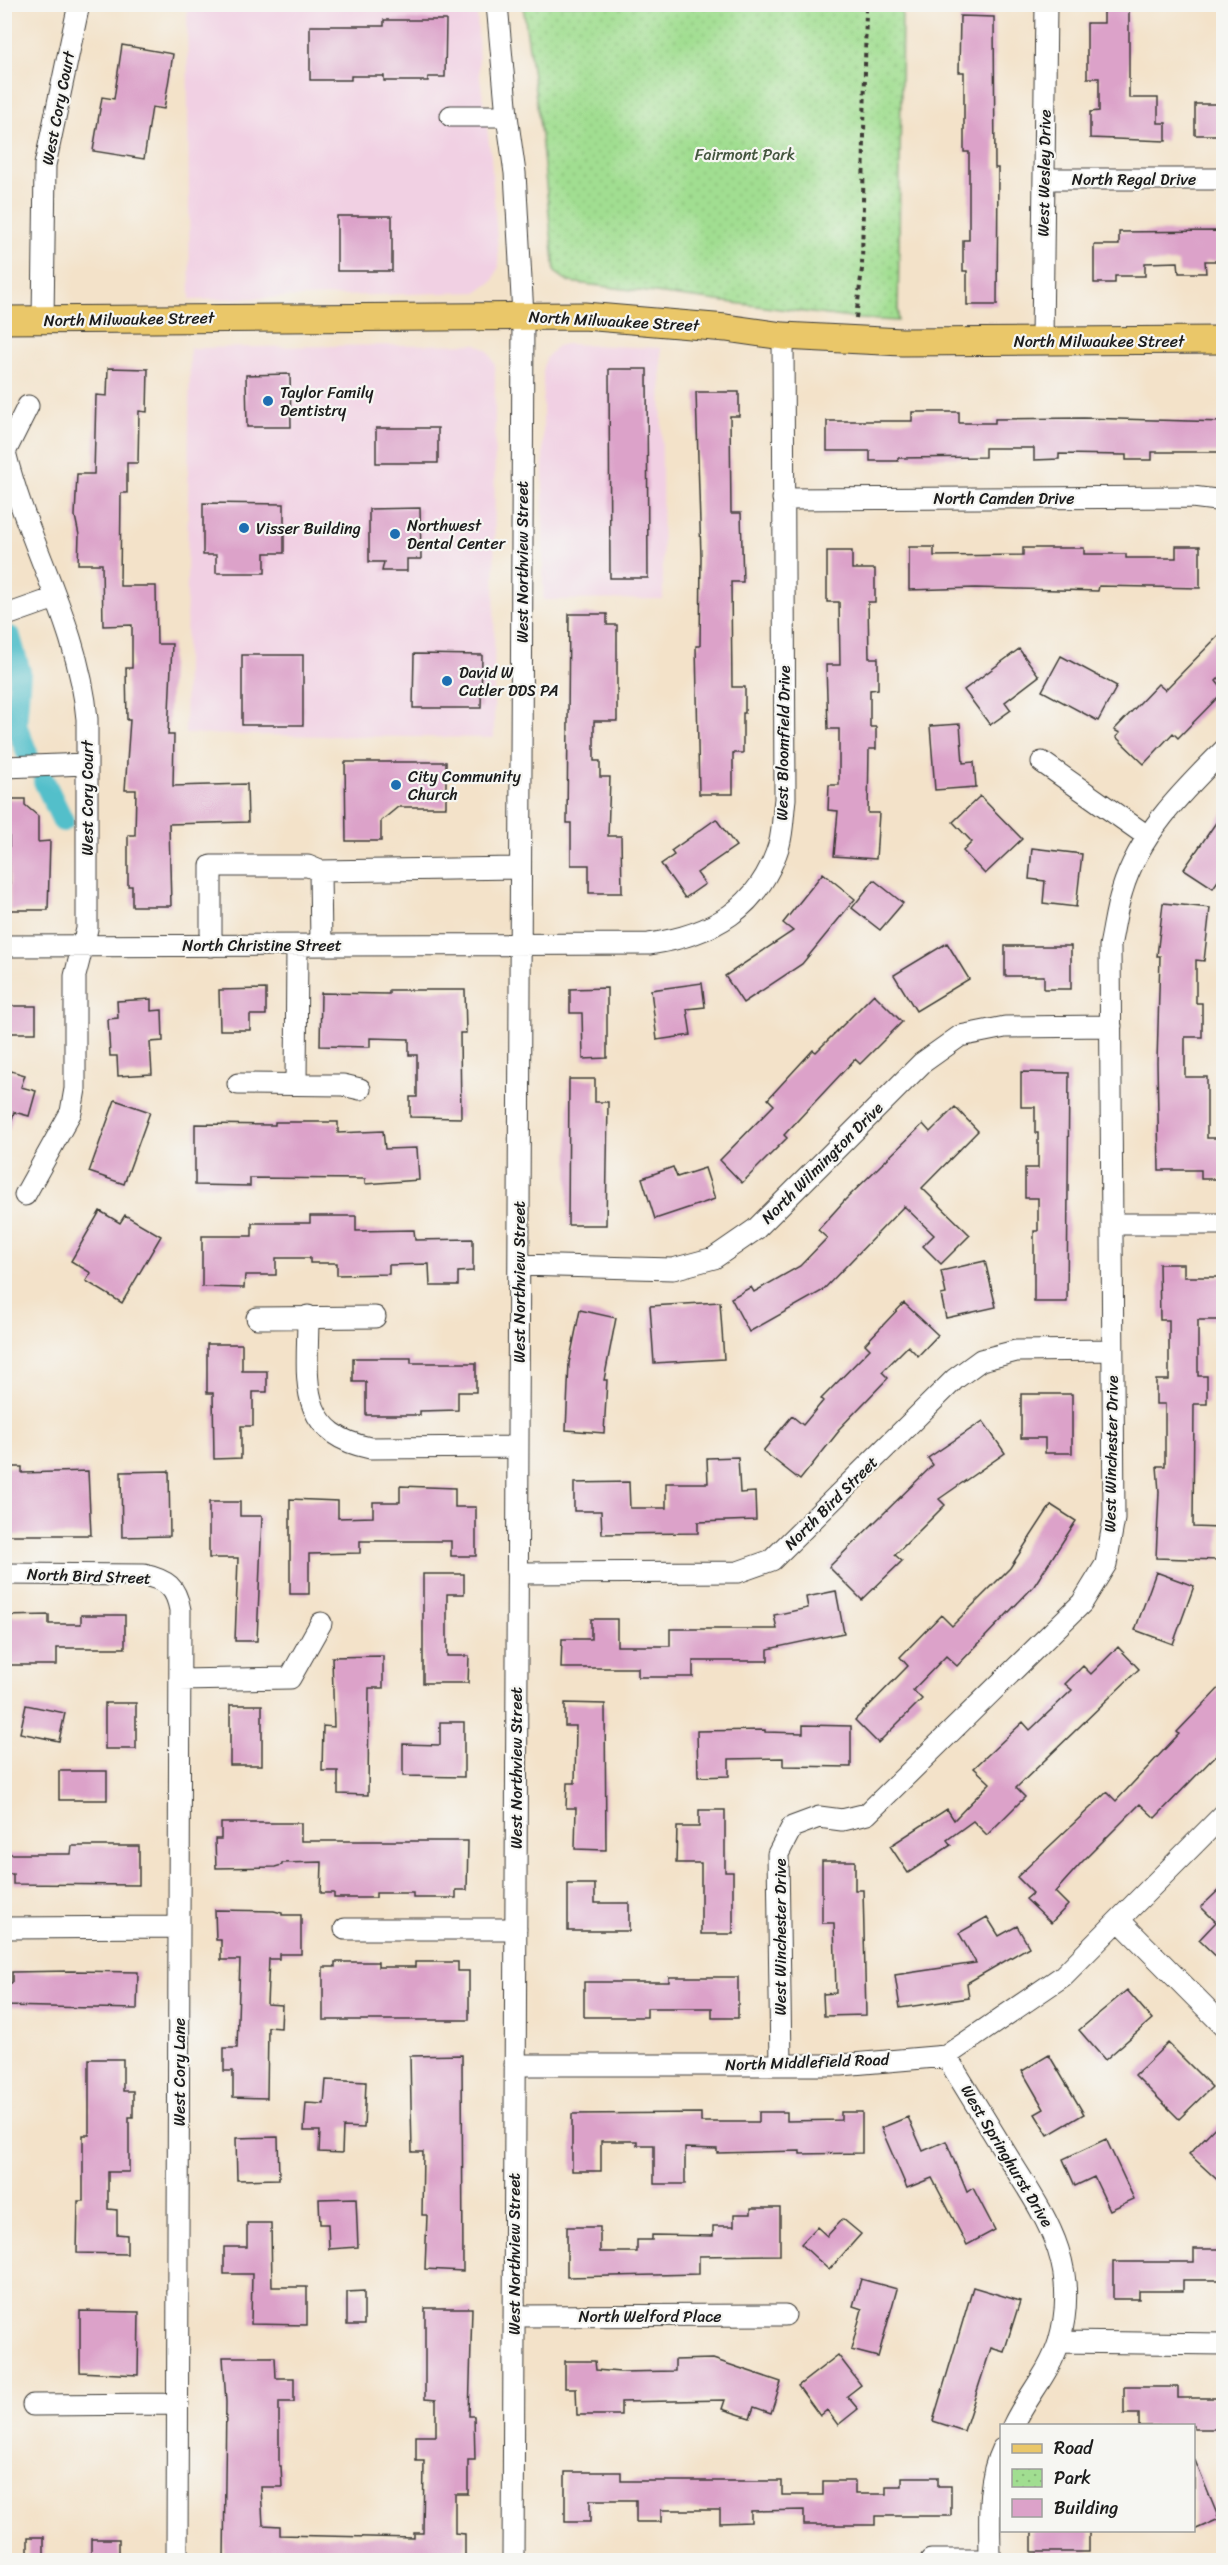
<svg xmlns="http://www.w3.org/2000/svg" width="1228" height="2565" viewBox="0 0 1228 2565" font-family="Sriracha,sans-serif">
<defs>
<pattern id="park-dots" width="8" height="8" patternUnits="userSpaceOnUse" patternTransform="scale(1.5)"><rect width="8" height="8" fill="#a1de91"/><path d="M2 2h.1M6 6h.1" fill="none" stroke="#8abe7c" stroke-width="1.8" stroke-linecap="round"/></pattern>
</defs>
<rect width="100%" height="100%" fill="#f6f6f2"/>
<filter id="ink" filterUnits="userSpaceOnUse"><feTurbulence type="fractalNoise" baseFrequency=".0167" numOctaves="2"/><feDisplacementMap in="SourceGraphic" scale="12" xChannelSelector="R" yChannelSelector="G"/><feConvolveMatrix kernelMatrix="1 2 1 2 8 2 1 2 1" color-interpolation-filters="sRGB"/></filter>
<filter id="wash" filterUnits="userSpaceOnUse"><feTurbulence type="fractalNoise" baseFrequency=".008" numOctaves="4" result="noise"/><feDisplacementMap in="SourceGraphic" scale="24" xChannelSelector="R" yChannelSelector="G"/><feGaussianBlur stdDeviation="1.35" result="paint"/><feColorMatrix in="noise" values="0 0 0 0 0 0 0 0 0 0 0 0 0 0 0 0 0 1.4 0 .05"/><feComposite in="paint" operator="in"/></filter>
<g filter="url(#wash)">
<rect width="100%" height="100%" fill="#f3e2c9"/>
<path fill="#f1d0e3" d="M187 5H477L479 70 491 157 499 266 493 281 478 292 190 300Z
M477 344 488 351 495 365 494 738 185 734 190 348Z
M566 344 661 348 663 599 543 600V367L546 358 557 346Z"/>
<path fill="url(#park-dots)" stroke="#5e7d56" stroke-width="1.5" d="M523 5H902L898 321 859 319 569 282 555 272 540 127Z"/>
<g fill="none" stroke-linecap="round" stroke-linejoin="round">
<path stroke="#52bfca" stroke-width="22" d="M10 637 20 672 16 725 27 753
M44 781 63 821"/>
</g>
<g id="blocks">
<path fill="#dca2c9" d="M1104 4H1129V98H1158V123H1166V141L1090 138V112L1099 111V78H1087V23H1104Z
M960 16 994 17 995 168H998L997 305H967V271H963V240H969V152H964V72H959Z
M384 20H446L445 77H428V81H384V76H351V80H310V26H384Z
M122 45 173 54 164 109 152 107 144 159 93 151 102 97 114 99Z
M1195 104H1224V135H1195Z
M337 216H392V271H337Z
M1217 231 1218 261H1205L1206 273H1179L1178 262 1145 263V276H1115V283H1094V245H1119V232Z
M108 368 148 369 147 412 139 411 138 463H127V493H121L120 586H156L157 644H172L168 735H174L173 786 247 784 248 822 169 824 171 906H132V886H128V835H135L136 790H125L130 720H127L126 668H132V625L103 626 102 564H78L79 535 75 516 77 474H94L96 395 107 396Z
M609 369H647L648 578H610Z
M290 374 291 427H247L246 375Z
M696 392H739V416H730L731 513H741L743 582H731L732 687H745V713H743V753H733V794H699L696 646H700L701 557Z
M912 412H959V423H995V419L1083 418 1224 422V452H1152V460H1126V455L1059 454V459L1034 460V448H985V457L898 458V461H870V451H827V421H912Z
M376 428H438V463H376Z
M203 503 284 504V553H265V573H216V555H203Z
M420 508 421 559H407V571H382L384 562H369V509Z
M1176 546H1200V588L1099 586 1098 591 975 588 909 590V547H934V556L1023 555V548H1084V554H1126V558H1176Z
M827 551H852V569H875V602H868L869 658H878V689L870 690V727H876V749H869L868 813H879L876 859 834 856 838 811 828 810 829 785H839V729H828L826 665H840L839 602H827Z
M569 614H607V625H617V721H594V761H600V777H610L608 836H621L622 893H589V865H571V823H567Z
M1224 630V673L1216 681 1224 691 1178 738 1173 733 1144 764 1116 737 1120 733 1114 730 1158 684 1165 690Z
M1019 649 1039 676 1005 702 1011 710 990 725 964 690Z
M414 654 482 655 481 708H413Z
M242 655H303V725H242Z
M1061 656 1117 686 1098 721 1042 691Z
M960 724 963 763 974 762 976 787 935 790 930 726Z
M345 762H446V807H398L381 821V841H346Z
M980 796 1022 839 985 874 963 851 972 842 953 822Z
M4 799H25V805L38 816V842L50 841 48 910H10L9 836H4Z
M1224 811V872L1213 888 1184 869Z
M716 819 736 846 697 873 705 884 685 898 661 864 674 855 671 851Z
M1032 848 1082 854 1076 907 1043 903 1045 881 1029 879Z
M823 873 855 899 802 964 743 1003 725 976 793 931 783 923Z
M874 880 903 903 880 930 852 908Z
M1163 903 1210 908 1204 961 1196 960V1003H1202V1037H1185V1077H1207V1138H1224V1179H1201V1170H1159L1157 1062 1160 956H1157Z
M947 943 969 979 916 1011 894 975Z
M1005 946H1071V989H1044V976H1005Z
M702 983 705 1007 687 1009 691 1035 657 1040 651 990Z
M607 988V1058L583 1059 582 1013H570V989Z
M266 989V1015H250V1030H220L219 990Z
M389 990H465L466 1033H460L461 1118 410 1117V1097H417V1055H409V1039L370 1038V1047L320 1046 321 993 389 994Z
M874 994 902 1022 860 1064 855 1059 784 1135 787 1138 742 1183 720 1160 774 1105 768 1099 813 1050 816 1052Z
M151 999V1011L162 1010 163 1041 150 1042 152 1074 118 1076 117 1056H110L108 1019 118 1018 117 1001Z
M4 1006H36V1033H4Z
M4 1069 25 1075 21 1087 36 1091 29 1116 14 1112 9 1130 4 1129Z
M1021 1072 1069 1073 1067 1302H1034V1231H1038V1198H1025V1168H1038V1133H1035V1107H1021Z
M569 1079H595V1102H608L606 1225H568Z
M115 1100 150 1112 124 1184 89 1172Z
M955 1107 978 1131 922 1188 970 1235 941 1264 923 1246 934 1235 904 1206 822 1291 749 1332 731 1298 751 1287 754 1292 800 1266 827 1238 818 1230 845 1200 923 1124 930 1132Z
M275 1122H338V1133L383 1131 385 1149 417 1148 419 1180 365 1184V1179L250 1178V1186L195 1185V1124L275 1125Z
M673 1167 677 1177 705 1168 715 1199 655 1219 642 1178Z
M100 1211 120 1223 125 1215 161 1236 122 1303 86 1281 91 1273 71 1261Z
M310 1216H356V1231L414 1230 415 1240 473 1239V1271L458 1272V1286H430L429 1264 389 1265V1274L337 1275V1263H310V1258H276V1275H245L244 1288 202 1287V1236H252V1223H310Z
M985 1261 996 1307 946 1318 941 1295 946 1294 941 1271Z
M1159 1264H1184V1277H1224V1320H1198V1376H1207V1404H1194L1193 1527 1220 1528 1218 1560 1156 1558 1159 1492 1157 1466H1165V1404H1156V1380H1169V1320H1160Z
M720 1302 724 1359 654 1363 650 1306Z
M904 1303 938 1335 918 1356 908 1346 882 1372 888 1378 838 1430 839 1431 800 1480 763 1451 792 1416 803 1425 823 1401 821 1399 870 1349 865 1344Z
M580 1310 616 1318 604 1380H607L604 1433 566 1430 569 1363Z
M207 1344H242V1371H267V1392H253V1426H241V1458L214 1459 213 1393H207Z
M353 1358H411V1363H476V1392H458V1410L420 1411V1415H366V1382H353Z
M1021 1394H1072V1453H1045V1438H1021Z
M983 1421 1005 1453 939 1499 945 1505 895 1555 902 1561 862 1600 829 1567 933 1465 928 1458Z
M738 1457 740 1493 755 1492 756 1520 698 1522V1533L602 1534 601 1511H574V1483L629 1482 630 1508H666V1483H708L707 1458Z
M4 1467H22V1473L88 1471 91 1535H4Z
M169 1471 170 1536 122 1537 121 1472Z
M400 1486 455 1488V1507H476V1556H451V1541H360V1553L309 1554V1594H290V1499L338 1501V1518L373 1517V1502H400Z
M209 1502H240V1516H262L257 1641H235L238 1558H209Z
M1051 1505 1076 1521 1034 1586 957 1666 946 1656 913 1690 922 1699 878 1743 855 1720 908 1666 900 1657 941 1615 952 1626 1010 1568Z
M1156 1572 1194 1586 1173 1644 1135 1630Z
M423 1574H464V1594H447V1656H469L468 1683H423Z
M836 1591 844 1633 768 1649V1661H693V1677H638V1668H561L562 1639H591V1619H617V1646H670V1629H777L774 1615 808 1608 806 1597Z
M49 1615V1624H81V1615H125V1648H57V1665H4V1616Z
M1118 1647 1139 1669 1016 1788 1025 1797 987 1835 973 1821 947 1840 951 1845 908 1873 890 1846 947 1809 954 1820 990 1783 974 1768 1023 1722 1030 1730 1072 1690 1065 1684 1083 1666 1091 1674Z
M383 1656V1688H369L368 1795 338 1794V1771H322L323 1726 334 1727 332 1657Z
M1224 1683V1747L1155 1818 1140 1804 1081 1863 1055 1892 1068 1905 1051 1923 1026 1899 1033 1893 1017 1877 1107 1792 1116 1801 1179 1734 1177 1732Z
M105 1703H136V1749H105Z
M565 1703 605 1704 606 1850 575 1849 576 1808H566L567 1783H575L576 1726H565Z
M26 1705 65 1713 59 1741 20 1733Z
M230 1705H262V1765H230Z
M440 1722H464V1777L403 1776V1744L440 1745Z
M803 1725 851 1726V1767L783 1766V1758L729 1759V1776L698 1777 697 1731 765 1730V1732L803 1733Z
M59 1771H107V1800H59Z
M699 1810H725V1872H733V1934H701V1863H676L677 1827H699Z
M221 1823H301V1841H468L467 1890H456V1898H413V1893H376V1898H334V1893H321L322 1862 282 1863V1865L275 1867 216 1868 215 1839H221Z
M72 1846H139V1885L13 1884V1874H4V1854H71Z
M822 1861H855V1890H863L866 2015 824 2016 823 1994 836 1993 834 1923H822Z
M568 1884H595V1903H629V1931H568Z
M1224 1885V1964L1199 1940 1216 1922 1201 1907Z
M215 1910 274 1911 282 1913V1915H301V1954H279V1959H269L267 2004 282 2005 281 2028 268 2027 267 2098 233 2097V2071H224V2048H237L240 1960H221V1940H216Z
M987 1917 999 1936 1017 1926 1029 1947 967 1983 969 1998 900 2008 895 1975 976 1963 959 1933Z
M335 1962H378V1967H415V1962H458V1971H469V2020H323V1967H335Z
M71 1971 138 1972 137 2009 4 2006V1983H12V1972Z
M669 1977H738V2018H712V2008H647V2017H584V1982H669Z
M1127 1990 1152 2019 1105 2060 1079 2030Z
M1168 2043 1212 2087 1179 2119 1135 2075Z
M462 2055 463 2271 425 2269 427 2215H422L423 2152H412L410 2056Z
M1049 2055 1084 2114 1048 2135 1035 2114 1044 2109 1022 2071Z
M89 2059H123V2091H133V2117H129V2172H108V2209L117 2210V2234L127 2235V2254L77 2253 78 2201H83V2135H89Z
M326 2080 366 2082 364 2128 343 2127 342 2153 319 2152 320 2131H304L306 2103 324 2104Z
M759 2112H787V2121L841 2120V2112H862V2153L800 2154V2151L717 2153V2149L685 2148V2184H654V2145H637V2141H601V2171H572V2114L701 2113V2122H759Z
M908 2117 923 2151 946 2141 967 2192 973 2188 995 2230 967 2245 932 2178 907 2188 881 2128Z
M1224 2118V2186L1189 2154Z
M278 2137 279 2179 237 2180 236 2138Z
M1106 2139 1134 2199 1110 2210 1094 2177 1075 2186 1063 2159Z
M356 2198 358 2247 329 2249 328 2224H320L319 2199Z
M751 2208H780V2255L699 2256V2274L567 2277V2227H600V2252H637V2240H652V2235L713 2236V2226H734V2214H751Z
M843 2219 861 2234 829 2270 801 2244 817 2227 827 2236Z
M247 2223H271L272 2287H307V2325L251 2324 252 2274H224V2247H247Z
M1194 2249H1224V2280H1183V2291H1139V2299H1113V2262H1194Z
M861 2279 897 2289 878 2357 851 2350 862 2309 853 2306Z
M973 2287 1020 2301 1004 2352 991 2348 964 2431 933 2421Z
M364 2291V2325H347V2292Z
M425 2308H472L469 2416H474L475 2460H468V2494H455V2533L465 2534V2560H224L226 2402 223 2357H275L276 2378H294V2402H279V2466H281L282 2487H261L263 2525 280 2526V2535L414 2538V2533H423L424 2461H416V2436H436V2400L425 2399Z
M80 2311 139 2312 138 2375 80 2372Z
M838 2355 861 2385 847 2396 858 2409 838 2425 827 2410 820 2416 798 2386Z
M713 2359 781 2382 771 2413 754 2407 750 2418 722 2409 725 2400 621 2402V2415H577L576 2388H565V2361H595L596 2370 620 2372 675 2371V2360Z
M1124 2387H1178V2398H1224V2429H1194V2426H1139V2414H1124Z
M1194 2458 1219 2519 1194 2530Z
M565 2472H621V2481H782V2495H823V2481H855V2494H886V2486H902V2477H938V2486H951V2516H875V2525H804V2510L751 2511V2522L720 2523V2510H661V2522H636V2500H590V2522H565Z
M1032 2530H1089V2552H1032Z
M28 2537H44V2560H28Z
M91 2539H119V2560H91Z"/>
</g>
</g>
<g filter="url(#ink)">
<use href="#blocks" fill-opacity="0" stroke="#3c3a36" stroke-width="1.5"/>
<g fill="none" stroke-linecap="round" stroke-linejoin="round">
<defs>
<path id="minor" d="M497 4 507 116 515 173 523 315 513 2560
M451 116H507
M1044 179H1224
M43 321 45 165 79 4
M1042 341 1046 4
M783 499 1192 497 1224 501
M4 616 55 598
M1042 762 1147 836
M4 767 87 764
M320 871 321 945
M4 946 649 944C712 935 759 909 779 845 783 831 783 814 785 799L783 336
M211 946V866H308L320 871 520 868
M238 1084 343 1085 360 1089
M296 1084 297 946
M25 1195 71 1112 75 1089V976L87 929V719C79 626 27 543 5 452L28 406
M1114 1224H1224
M519 1265 673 1269 714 1258 756 1229 922 1063 960 1036 1005 1027 1111 1026
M308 1316C308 1377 295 1433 370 1448L518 1447
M257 1318 375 1317
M517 1573 738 1572 772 1560 955 1379 981 1360 1016 1351 1112 1350
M4 1574 144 1575C167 1580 176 1587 180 1610L177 2560
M180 1680 290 1678 321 1623
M1119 1920 1224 2026
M4 1928 179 1927
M345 1929H516
M946 2056C966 2089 987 2123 1008 2157 1046 2218 1081 2265 1059 2342 1049 2374 1027 2396 1013 2426
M515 2065H841L946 2056 1063 1976 1224 1814
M781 2065 778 1854 792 1827 819 1817 842 1820 867 1814 1082 1603 1106 1564 1114 1519 1110 946C1114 928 1116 909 1122 891 1139 834 1183 791 1224 750
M514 2316 785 2315
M1059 2342 1224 2344
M33 2405 178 2404
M931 2560H990
M990 2560C990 2525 986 2482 1002 2449"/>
<path id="major" d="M4 320 584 316 726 328 783 336 902 342 1224 340"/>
</defs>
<use href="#minor" stroke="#3c3a36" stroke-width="23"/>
<use href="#major" stroke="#3c3a36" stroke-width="29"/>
<path stroke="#3c3a36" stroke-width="4" stroke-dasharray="4.5 4.5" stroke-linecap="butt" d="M856 318 862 269 866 4"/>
<use href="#minor" stroke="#fff" stroke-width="21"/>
<use href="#major" stroke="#eac769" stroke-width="27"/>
</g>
</g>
<g fill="#1f6fb2" stroke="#f6f6f2" stroke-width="2">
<circle cx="268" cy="401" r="6"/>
<circle cx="244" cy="528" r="6"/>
<circle cx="395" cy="534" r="6"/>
<circle cx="447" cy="681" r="6"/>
<circle cx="396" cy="785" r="6"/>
</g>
<g text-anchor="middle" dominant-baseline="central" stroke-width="4.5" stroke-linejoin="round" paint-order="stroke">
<g font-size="16" fill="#1c1c1c" stroke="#f6f6f2">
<text transform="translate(58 108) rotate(-79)">West Cory Court</text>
<text transform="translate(1044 173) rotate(-89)">West Wesley Drive</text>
<text x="1134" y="179">North Regal Drive</text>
<text transform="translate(129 319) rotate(-1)">North Milwaukee Street</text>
<text transform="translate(614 321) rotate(3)">North Milwaukee Street</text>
<text x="1099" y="341">North Milwaukee Street</text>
<text x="1004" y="498">North Camden Drive</text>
<text transform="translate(522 562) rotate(-90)">West Northview Street</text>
<text transform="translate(783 743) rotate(-89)">West Bloomfield Drive</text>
<text transform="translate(87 798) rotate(-90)">West Cory Court</text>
<text x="262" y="945">North Christine Street</text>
<text transform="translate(822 1163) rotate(-45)">North Wilmington Drive</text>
<text transform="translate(519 1282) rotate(-90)">West Northview Street</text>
<text transform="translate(1111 1454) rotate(-89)">West Winchester Drive</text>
<text transform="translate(831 1503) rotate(-45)">North Bird Street</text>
<text transform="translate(89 1576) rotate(2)">North Bird Street</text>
<text transform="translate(516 1768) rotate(-90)">West Northview Street</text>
<text transform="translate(780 1937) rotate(-90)">West Winchester Drive</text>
<text transform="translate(807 2062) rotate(-2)">North Middlefield Road</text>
<text transform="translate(179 2072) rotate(-90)">West Cory Lane</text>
<text transform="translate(1007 2156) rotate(59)">West Springhurst Drive</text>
<text transform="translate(514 2254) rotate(-90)">West Northview Street</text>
<text x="650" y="2316">North Welford Place</text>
</g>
<g font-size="16" fill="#44563f" stroke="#f6f6f2">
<text x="745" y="154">Fairmont Park</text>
</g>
<g font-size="16" fill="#1c1c1c" stroke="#f6f6f2" text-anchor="start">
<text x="280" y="392">Taylor Family<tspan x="280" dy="18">Dentistry</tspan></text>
<text x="407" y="525">Northwest<tspan x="407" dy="18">Dental Center</tspan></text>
<text x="256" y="528">Visser Building</text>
<text x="459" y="672">David W<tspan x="459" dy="18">Cutler DDS PA</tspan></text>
<text x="408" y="776">City Community<tspan x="408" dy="18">Church</tspan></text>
</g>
</g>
<rect width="1228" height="2565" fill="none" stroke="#f6f6f2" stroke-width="24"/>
<rect x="1000" y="2424" width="195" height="108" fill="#f6f6f2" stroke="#9f9f9c" stroke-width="1.5"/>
<rect x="1012" y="2444" width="30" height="9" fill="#eac769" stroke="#9f9f9c" stroke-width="1.5"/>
<text x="1054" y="2454" font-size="18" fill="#1c1c1c">Road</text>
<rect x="1012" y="2469" width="30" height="18" fill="url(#park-dots)" stroke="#9f9f9c" stroke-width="1.5"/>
<text x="1054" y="2484" font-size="18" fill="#1c1c1c">Park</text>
<rect x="1012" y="2499" width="30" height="18" fill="#dca2c9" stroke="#9f9f9c" stroke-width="1.5"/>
<text x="1054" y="2514" font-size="18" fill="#1c1c1c">Building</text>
</svg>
